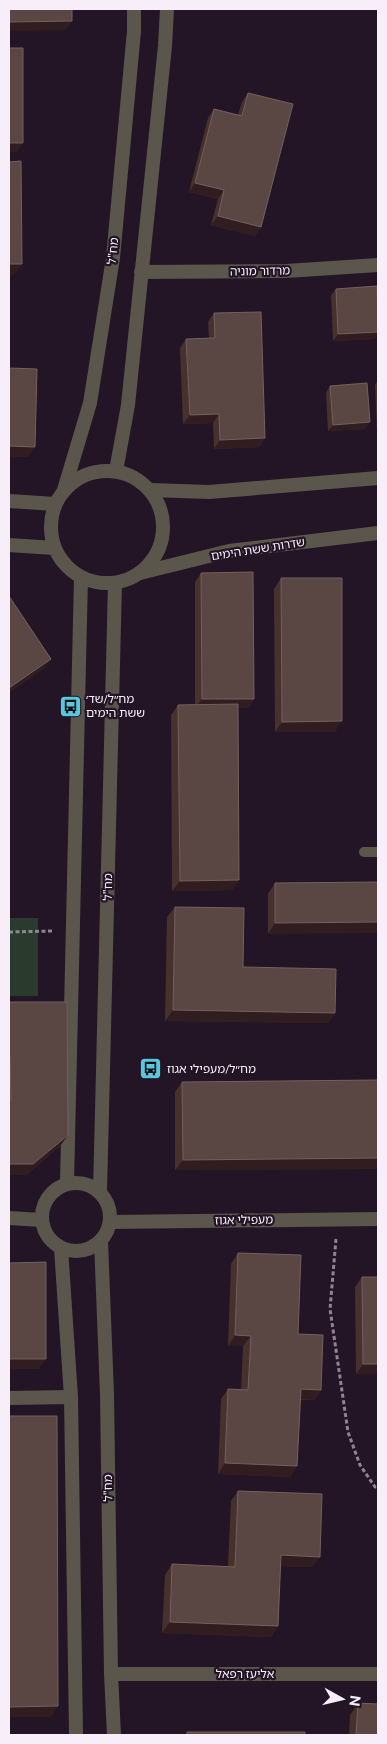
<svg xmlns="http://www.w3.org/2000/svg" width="387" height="1744" viewBox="0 0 387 1744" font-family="'Public Sans','Noto Sans Hebrew',sans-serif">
<rect width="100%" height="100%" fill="#231526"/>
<path fill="#2a3b2d" d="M9 918H38V996H9Z"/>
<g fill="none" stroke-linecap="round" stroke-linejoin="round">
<path stroke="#908493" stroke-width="3" stroke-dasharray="4 2.5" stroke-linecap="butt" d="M9 932 53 931
M336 1239 330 1309 348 1432 360 1465 375 1487H378"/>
<path stroke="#5b564c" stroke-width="10" d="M364 852H378"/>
<path stroke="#5b564c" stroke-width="14" d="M141 272 286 271 378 265
M116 471 128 405 165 46 167 9
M64 490 90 403 113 258 134 31V9
M150 490 209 492 378 478
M140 573 229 551 378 533
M9 1218 42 1220
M111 1222 378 1219
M9 1398 71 1397
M111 1674H378"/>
<path stroke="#5b564c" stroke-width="14" d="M51 527a56 56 0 1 1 112 0a56 56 0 1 1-112 0Z
M9 501 55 504
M9 545 54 548
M42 1217a34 34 0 1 1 68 0a34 34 0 1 1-68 0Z
M67 1183 81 577
M100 1192 115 583
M101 1241 107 1394 111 1674 114 1735
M61 1248 71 1397 76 1735"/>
</g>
<path fill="#47312c" d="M248 93 261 227 255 236 211 225 218 199 189 192 208 118 214 109 238 115 242 102Z
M336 289 375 339 333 341 331 295Z
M214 313 265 438 259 447 214 449 213 423 183 424 180 348 186 339 209 338 208 322Z
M378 380V433H377L375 385Z
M330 386 365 429 328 431 326 393Z
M201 573 254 699 248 708H238L239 880 232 890 172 891 171 715 178 705 195 704V582Z
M281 578 335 732H275L274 589Z
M378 882 268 934V894L275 883Z
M175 907 243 967 335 1013 328 1023 165 1021 167 917Z
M9 1002 68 1135 60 1146 26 1175H9Z
M378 1080V1169L175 1170V1092L182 1082Z
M238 1253 298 1334 321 1390 314 1400H300L297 1466 290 1477 218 1474 221 1399 228 1389 241 1390 243 1346H228L231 1264Z
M362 1277H378V1374H356L355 1287Z
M238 1491 320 1557 312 1567 280 1566 278 1626 271 1637 162 1633 165 1575 172 1564 228 1566 231 1501Z
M358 1703 378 1735H349L350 1715Z"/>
<path fill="#311d20" d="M72 21 66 30 9 31V22Z
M9 143H23L17 152H9Z
M195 183 224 190 218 199 189 192Z
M218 216 261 227 255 236 211 225Z
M9 264H22L14 275H9Z
M378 332V334L375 339 333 341 338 334Z
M219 414 213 423 183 424 190 415Z
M370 422 365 429 328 431 333 425Z
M265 438 259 447 214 449 220 440Z
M9 446 35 447 28 457H9Z
M51 659 45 668 9 693V688Z
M202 699H254L248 708H195Z
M342 721 335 732H275L282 722Z
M239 880 232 890 172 891 180 881Z
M378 922V933L268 934 275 923Z
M173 1010 335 1013 328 1023 165 1021Z
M68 1135 60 1146 26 1175H9V1164Z
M378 1158V1169L175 1170 183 1160Z
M235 1335 251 1336 243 1346H228Z
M9 1359H46L39 1369H9Z
M363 1364H378V1374H356Z
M301 1389 321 1390 314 1400 293 1399Z
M225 1463 297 1466 290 1477 218 1474Z
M281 1555 320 1557 312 1567 273 1566Z
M170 1622 278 1626 271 1637 162 1633Z
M58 1706 51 1717H9V1707Z"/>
<path fill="#5a4642" stroke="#73605f" d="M9 9H72V21L9 22Z
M9 48H23V143H9Z
M248 93 293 104 261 227 218 216 224 190 195 183 214 109 242 116Z
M21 161 22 264H9V162Z
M377 286 378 332 338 334 336 289Z
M261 312 265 438 220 440 219 414 190 415 186 339 215 338 214 313Z
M9 368 37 369 35 447 9 446Z
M367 383 370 422 333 425 330 386Z
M253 572 254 699H202L201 573Z
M281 578H342V721L282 722Z
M9 596 51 659 9 688Z
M238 704 239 880 180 881 178 705Z
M378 882V922L275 923V883Z
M175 907 244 908 243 967 336 969 335 1013 173 1010Z
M9 1002H67L68 1135 33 1164H9V1100H11L10 1056H9Z
M378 1080V1158L183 1160 182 1082Z
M238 1253 301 1255 298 1334 323 1335 321 1390 301 1389 297 1466 225 1463 228 1389 248 1390 251 1336 235 1335Z
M46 1262V1359H9V1263Z
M362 1277H378V1364H363Z
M9 1416H57L58 1706 9 1707Z
M238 1491 322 1494 320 1557 281 1555 278 1626 170 1622 172 1564 235 1567Z
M358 1703 378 1704V1735H356Z
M187 1732H305V1735H187Z"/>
<defs>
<symbol id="bus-square" viewBox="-11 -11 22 22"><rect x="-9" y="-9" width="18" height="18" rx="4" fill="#56c9e1" stroke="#231526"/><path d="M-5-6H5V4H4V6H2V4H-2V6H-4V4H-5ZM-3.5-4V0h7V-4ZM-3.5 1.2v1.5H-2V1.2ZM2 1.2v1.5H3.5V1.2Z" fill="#111"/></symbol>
</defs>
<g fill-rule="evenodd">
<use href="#bus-square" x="58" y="694" width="25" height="25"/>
<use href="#bus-square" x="138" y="1056" width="25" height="25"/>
</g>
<g text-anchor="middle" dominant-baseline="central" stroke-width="4.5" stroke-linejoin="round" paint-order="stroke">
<g font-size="12" fill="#f7eefa" stroke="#231526">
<text transform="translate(113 251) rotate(-84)">מח"ל</text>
<text transform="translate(260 271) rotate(-1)">מרדור מוניה</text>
<text transform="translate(258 549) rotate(-9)">שדרות ששת הימים</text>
<text transform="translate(108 887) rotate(-89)">מח"ל</text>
<text transform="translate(244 1220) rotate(-1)">מעפילי אגוז</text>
<text transform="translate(108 1488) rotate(-91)">מח"ל</text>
<text x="245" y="1674">אליעז רפאל</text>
</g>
<g font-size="12" fill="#f7eefa" stroke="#231526" text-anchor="start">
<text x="86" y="699">מח״ל/שד׳<tspan x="86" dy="14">ששת הימים</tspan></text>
<text x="167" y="1069">מח״ל/מעפילי אגוז</text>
</g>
</g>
<rect width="387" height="1744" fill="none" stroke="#f7eefa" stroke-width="20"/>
<g transform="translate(342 1699) rotate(98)" stroke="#231526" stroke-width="4" paint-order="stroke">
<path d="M0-4L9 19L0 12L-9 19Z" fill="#f7eefa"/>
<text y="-8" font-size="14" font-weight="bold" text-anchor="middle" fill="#f7eefa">N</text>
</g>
</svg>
